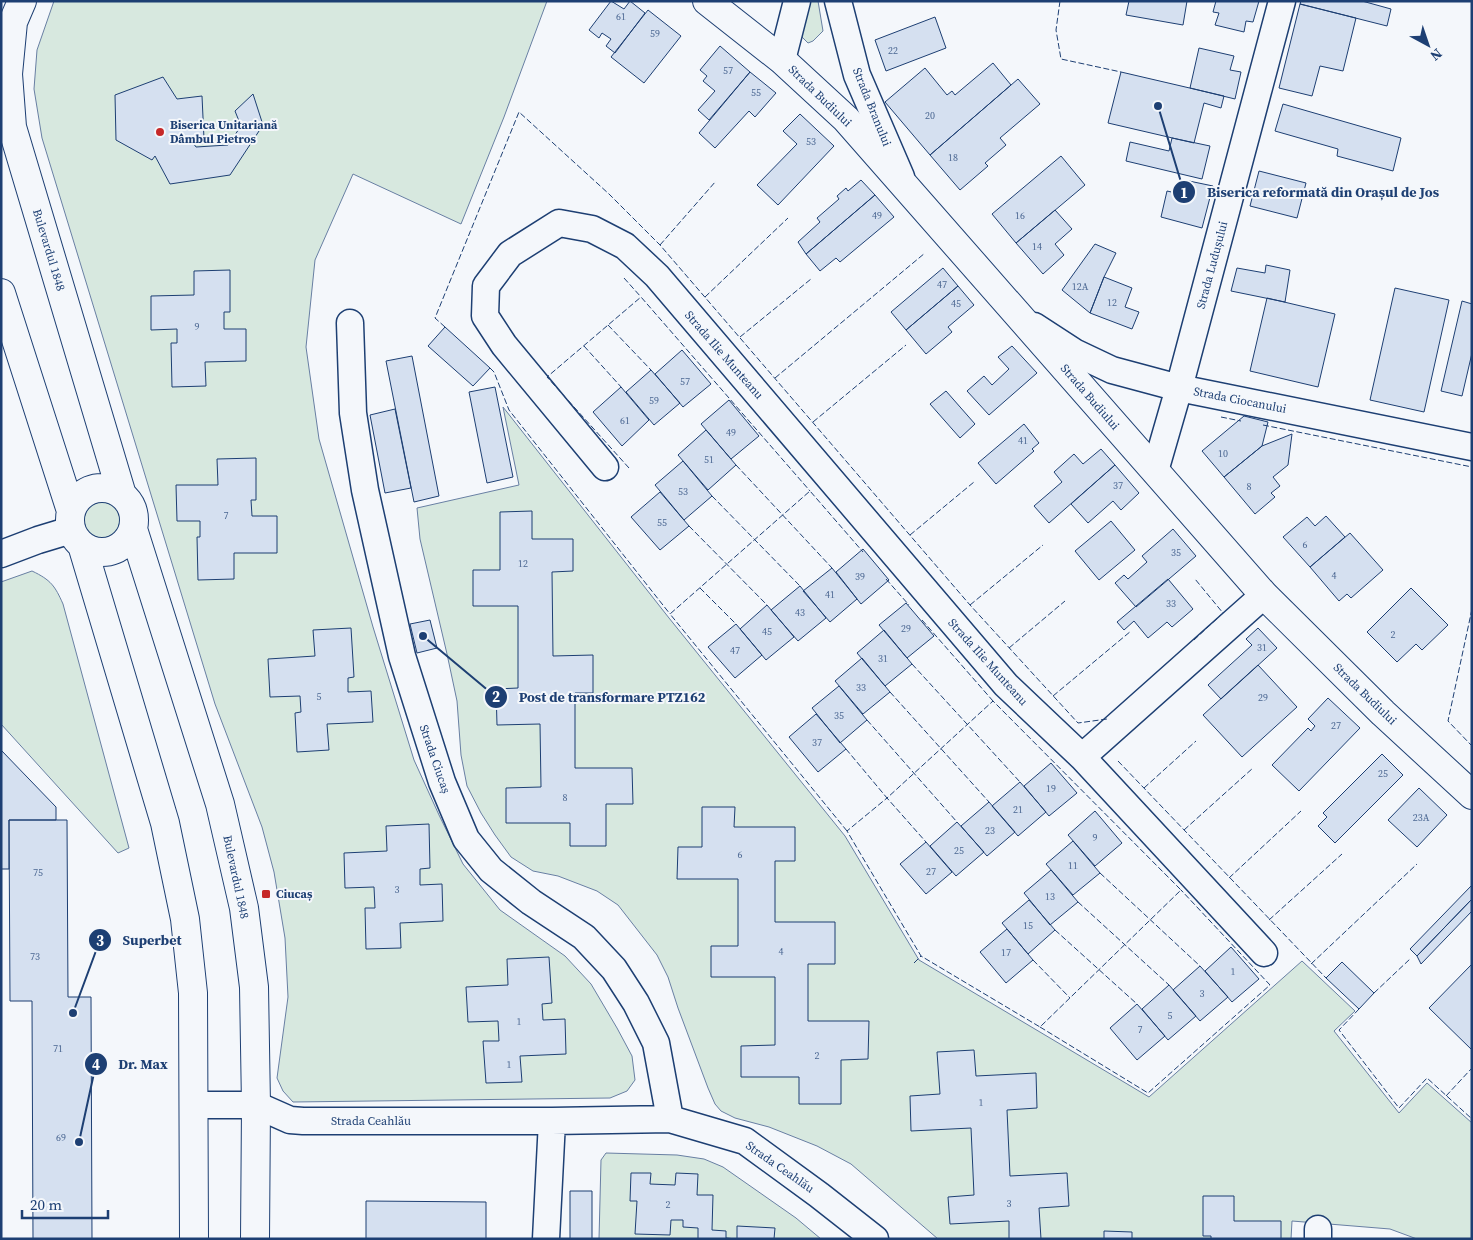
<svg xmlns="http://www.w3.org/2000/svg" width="1473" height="1240" viewBox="0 0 1473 1240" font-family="'Source Serif 4',serif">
<rect width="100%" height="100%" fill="#f4f7fb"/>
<path fill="#d7e8df" stroke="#687fa3" d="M54 1H547L504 117 461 224 353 174 315 260 306 347 319 439 373 627 414 760 439 815 463 864 500 910 565 956 591 984 617 1028 632 1056 635 1080 627 1091 610 1098 293 1102 283 1091 277 1078 288 997 285 938 274 872 262 827 215 704 42 138 34 89 37 50Z
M800 1H818L823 31 813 41 808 43 801 36Z
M503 407 669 618 845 836 919 960 1149 1097 1302 961 1355 1011 1334 1031 1399 1113 1427 1083 1472 1123V1239H1417L1390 1229 1292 1221 1291 1239H938L851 1164 817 1146 769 1127 735 1118 721 1111 715 1104 708 1088 678 1008 668 977 657 955 618 905 597 891 558 876 533 871 511 857 495 835 481 813 467 786 461 755 457 701 447 654 420 539 417 508 519 485Z
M84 520a18 18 0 1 1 36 0a18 18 0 1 1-36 0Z
M32 571C51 580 55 586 63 604L129 848 118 853 1 724V582Z
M606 1153 677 1155 704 1159 723 1167 796 1218 821 1239H599L601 1160Z"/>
<path fill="#d5e0f0" stroke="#1d3f73" d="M611 1 624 9 630 1 645 13 615 53 606 46 611 39 602 33 599 38 589 30Z
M1129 1H1187L1183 25 1126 15Z
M1216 1H1259L1253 22 1246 21 1244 32 1215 25 1219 13 1213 12Z
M1301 1H1362L1391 9 1387 26 1300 4Z
M1300 4 1356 18 1343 71 1320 66 1312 96 1279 88Z
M648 10 681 36 644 83 611 57Z
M935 17 946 48 886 71 875 40Z
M720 46 750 72 709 120 698 110 715 91 703 81 707 76 700 70Z
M1199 48 1234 56 1230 70 1241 72 1235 99 1190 88Z
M993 63 1011 85 930 155 885 102 925 68 947 95 952 91 955 95Z
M750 72 776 93 755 117 749 111 715 148 699 133Z
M1121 72 1224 96 1221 108 1204 103 1194 143 1108 123Z
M163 77 177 99 202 96 204 139 191 140 196 147 228 145 241 126 235 111 253 94 263 125 230 175 170 184 155 156 152 160 116 140 115 95Z
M1018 79 1040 104 1000 138 1006 145 985 163 988 166 960 190 930 155Z
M1283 104 1401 138 1393 171 1337 156 1338 149 1275 131Z
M800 114 834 146 778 205 757 185 797 144 783 131Z
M1172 138 1210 146 1202 179 1126 161 1130 142 1169 151Z
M1061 156 1085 185 1016 243 992 214Z
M1259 171 1306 183 1297 218 1250 206Z
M861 180 875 195 806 254 798 242 820 222 817 218 839 199 837 196 846 188 848 191Z
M1189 181 1213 186 1202 228 1161 217 1167 191 1185 195Z
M875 195 894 217 840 262 836 258 820 271 806 254Z
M1055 210 1072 229 1055 244 1064 255 1043 274 1016 243Z
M1095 244 1116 253 1104 277 1090 313 1062 290Z
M1266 265 1290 270 1285 302 1231 291 1237 268 1265 273Z
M943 268 958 286 906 330 891 312Z
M230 270V312H224V329H246V361L205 362 206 386 172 387 171 343H177V329L151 330V296L194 295V271Z
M1104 277 1132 288 1125 307 1139 312 1132 329 1090 313Z
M958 286 974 305 948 327 952 332 926 354 906 330Z
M1395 288 1449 300 1424 412 1370 400Z
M1267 298 1335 314 1318 387 1250 371Z
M1462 301 1472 304V353L1462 396 1441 391Z
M445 327 490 368 473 386 428 346Z
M1012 346 1037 373 989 415 967 391 984 376 992 385 1009 369 998 357Z
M682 350 711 384 683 407 655 374Z
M412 356 439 496 414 502 386 361Z
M651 370 680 403 654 425 626 392Z
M495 387 513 477 487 483 469 392Z
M621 387 649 420 622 446 593 412Z
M946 391 975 424 960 438 930 404Z
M729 400 759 436 731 459 701 424Z
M395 409 411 488 385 493 370 415Z
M1244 416 1268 422 1262 446 1224 477 1202 451Z
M1024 424 1039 443 1032 449 1034 451 996 484 978 463Z
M706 430 736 465 708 490 678 455Z
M1292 434 1288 465 1273 477 1280 486 1271 493 1275 497 1255 514 1224 477 1262 446Z
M1101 449 1115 465 1049 523 1034 506 1062 482 1054 472 1074 454 1083 464Z
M256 458V500H251L252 516H277V553H234V579L198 580 197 537H200V521H177L176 485H218L217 459Z
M683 461 712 496 684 520 655 485Z
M1115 465 1139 493 1121 510 1113 501 1088 523 1071 504Z
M660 492 689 526 660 550 631 517Z
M532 511V539H573V571L552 572 553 656 593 655V693H575V768H632L633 804H606V846H570V823H506V788L541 787 540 724 497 725 496 689 518 688V606H473V570H500V512Z
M1326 516 1345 537 1310 567 1283 537 1307 517 1315 526Z
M1111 521 1135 550 1099 580 1075 551Z
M1173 529 1196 556 1136 607 1115 583 1124 575 1128 579 1147 562 1142 556Z
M1350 533 1383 570 1351 598 1347 594 1339 601 1310 567Z
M863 549 889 580 861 604 836 572Z
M832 568 857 599 830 622 803 591Z
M1168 579 1193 609 1172 627 1167 622 1148 638 1134 621 1124 630 1117 622Z
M800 586 826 618 798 641 771 610Z
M1411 588 1448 625 1422 650 1416 644 1397 662 1367 632Z
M906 603 934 636 907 658 879 625Z
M767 605 794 637 766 660 740 629Z
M430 620 437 648 417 653 410 624Z
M736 624 762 655 735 678 708 647Z
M351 628 354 677 348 678V692L371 691 373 722 327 724 329 750 297 752 295 713 301 712 300 696 270 697 268 659 315 656 313 630Z
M1258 628 1277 648 1221 699 1208 685 1252 645 1246 639Z
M884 630 912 664 885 686 857 653Z
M862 658 890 692 863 714 835 681Z
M1258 665 1297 707 1242 757 1203 715Z
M839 686 867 720 840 743 812 708Z
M1328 698 1360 728 1299 791 1272 765 1308 728 1311 731 1315 726 1308 719Z
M816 714 846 749 818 772 789 737Z
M1 750 56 807V820H9V869H1Z
M1382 754 1403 775 1335 843 1318 826 1327 817 1323 813Z
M1051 763 1077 793 1049 816 1024 786Z
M1020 782 1046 812 1018 836 992 806Z
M1419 788 1447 815 1417 847 1388 820Z
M989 802 1015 832 987 856 961 826Z
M702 807H735L734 827H795V861H775V922H835V964H808V1021H869L868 1059 841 1060V1104H799V1077H741V1046L775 1045V977H711V946H738V879H677L678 847H702Z
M1095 811 1122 843 1095 866 1068 835Z
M9 820H67L68 997H91L92 1239H33L32 1001H10Z
M957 822 984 852 956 876 930 846Z
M429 824 430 868 420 869V885L442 884 443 921 400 923 401 948 366 949 365 908H375L374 887 345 888 344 853 387 851 386 826Z
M1073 841 1100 873 1073 895 1046 864Z
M926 842 952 872 926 894 900 864Z
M1051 870 1078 902 1050 925 1024 893Z
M1472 885V899L1417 956 1410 949Z
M1472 899V911L1421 964 1417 956Z
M1029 900 1055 930 1028 954 1002 923Z
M1007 929 1033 960 1006 983 980 952Z
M1231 947 1259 979 1232 1002 1205 971Z
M549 957 552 1003 542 1004 543 1020 565 1019 566 1054 520 1056 522 1082 486 1083 483 1041H499L498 1021 468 1022 466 987 508 985 507 959Z
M1342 962 1374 993 1359 1009 1326 978Z
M1472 964V1050L1429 1008Z
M1200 966 1228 997 1200 1021 1173 990Z
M1169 985 1196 1016 1168 1040 1142 1009Z
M1137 1004 1165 1036 1137 1060 1110 1028Z
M974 1050 976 1076 1036 1073 1037 1108 1007 1110 1010 1176 1067 1173 1069 1206 1039 1208 1041 1239H1009V1221L950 1224 948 1197 974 1195 971 1128 911 1131 910 1096 940 1094 937 1052Z
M631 1173H651L650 1184 675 1185 676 1173 698 1174 697 1195H713L712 1230 726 1231V1238L737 1239V1226L775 1228 774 1239H698V1228L683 1227V1220H671L670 1235 635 1234 637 1201H630Z
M570 1191H592V1239H570Z
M1203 1196H1234V1221H1281V1239H1211V1236H1203Z
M366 1201 486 1202V1239H366Z
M1104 1231 1132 1232V1239H1104Z"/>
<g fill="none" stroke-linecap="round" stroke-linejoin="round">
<defs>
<path id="street" d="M838 1 857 75 901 177
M782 60 797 1
M350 323 353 413 365 490 402 656 442 782 466 839 491 870 531 902 584 937 614 969 636 1003 656 1043 670 1119
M1034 326 1074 352 1112 370 1179 388 1472 447
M605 467 504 345 485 316 486 286 510 254 559 223 592 229 625 246 657 276 1006 685 1082 757 1264 953
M1155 471 1179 388 1282 1
M1 554 38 540 71 530
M1082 757 1264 595
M194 1105H256L290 1120 303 1121H552L670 1119 745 1141 819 1195 875 1239
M546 1239 552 1121
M1318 1239V1229"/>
<path id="secondary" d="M22 1 13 22 8 74 12 127 122 495
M707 1 782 60 846 119 1264 595 1383 713 1472 795
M1 293 71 511
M70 520a32 32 0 1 1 64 0a32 32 0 1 1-64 0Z
M133 529 220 804 244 908 254 987 256 1105 255 1239
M82 545 165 823 185 919 193 993 194 1239"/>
</defs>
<use href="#street" stroke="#1d3f73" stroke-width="29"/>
<use href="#secondary" stroke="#1d3f73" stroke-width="30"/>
<use href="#street" stroke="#f4f7fb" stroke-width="26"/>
<use href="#secondary" stroke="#f4f7fb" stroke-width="28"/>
<path stroke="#1d3f73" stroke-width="1" stroke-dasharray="6 2.5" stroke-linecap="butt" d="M1060 1 1056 30 1061 59 1121 72
M660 245 716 181
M624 278 641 297
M705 297 788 218
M608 325 651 370
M445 327 435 318 519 112 609 194 660 245 970 605 1078 723 1107 719
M740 337 811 279
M584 346 622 388
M490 368 494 372 509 410 670 614
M775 378 925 253
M1221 417 1241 421
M813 422 906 345
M1263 425 1472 467
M736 465 832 568
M629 468 547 377 641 297 810 491
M712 496 800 586
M689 526 767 605
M910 535 974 482
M886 579 909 605
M700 588 736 624
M970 605 1043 545
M1472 609 1448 721 1472 746
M922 620 993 701
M1194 640 1223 613 1195 579
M1009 648 1065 601
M912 664 1020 782
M890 692 989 802
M1053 696 1131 631
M867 720 957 822
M846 749 887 798 993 701 1181 890 1040 1027 921 956
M1118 761 1326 978
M1144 788 1196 741
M1184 830 1253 768
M847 831 670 614 810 491 863 552
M1100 873 1200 966
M1229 878 1301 811
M1078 902 1169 985
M1269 920 1342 854
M1055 930 1137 1004
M1033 960 1070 998
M914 963 921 956 847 831 887 798 926 842
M1311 964 1417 864
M1374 993 1410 959
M1359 1009 1339 1030 1399 1108 1427 1078 1472 1119
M1040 1027 1148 1093 1270 985 1181 890
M1446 1096 1472 1068"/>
</g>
<g fill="#c62828" stroke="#f4f7fb" stroke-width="2">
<circle cx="160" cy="132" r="5"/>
<rect x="261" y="889" width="10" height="10" rx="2.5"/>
</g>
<g text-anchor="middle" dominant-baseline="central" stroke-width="4" stroke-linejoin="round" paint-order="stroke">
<g font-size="10" fill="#4b6792">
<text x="621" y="16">61</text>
<text x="655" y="33">59</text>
<text x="893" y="50">22</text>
<text x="728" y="70">57</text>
<text x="756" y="92">55</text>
<text x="930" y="115">20</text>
<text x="811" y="141">53</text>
<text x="953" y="157">18</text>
<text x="877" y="215">49</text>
<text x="1020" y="215">16</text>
<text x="1037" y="246">14</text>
<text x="942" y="284">47</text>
<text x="1080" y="286">12A</text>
<text x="1112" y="302">12</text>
<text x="956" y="303">45</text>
<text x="197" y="326">9</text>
<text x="685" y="381">57</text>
<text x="654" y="400">59</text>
<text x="625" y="420">61</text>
<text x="731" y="432">49</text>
<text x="1023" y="440">41</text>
<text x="1223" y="453">10</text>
<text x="709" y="459">51</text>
<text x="1118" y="485">37</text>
<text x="1249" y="486">8</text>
<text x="683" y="491">53</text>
<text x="226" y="515">7</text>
<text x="662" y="522">55</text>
<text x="1305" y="544">6</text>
<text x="1176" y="552">35</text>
<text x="523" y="563">12</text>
<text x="1334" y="575">4</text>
<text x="860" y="576">39</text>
<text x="830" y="594">41</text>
<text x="1171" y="603">33</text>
<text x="800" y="612">43</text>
<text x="906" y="628">29</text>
<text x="767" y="631">45</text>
<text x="1393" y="634">2</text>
<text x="1262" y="647">31</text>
<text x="735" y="650">47</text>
<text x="883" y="658">31</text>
<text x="861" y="687">33</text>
<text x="319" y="696">5</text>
<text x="1263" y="697">29</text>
<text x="839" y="715">35</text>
<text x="1336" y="725">27</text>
<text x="817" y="742">37</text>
<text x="1383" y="773">25</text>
<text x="1051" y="788">19</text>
<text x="565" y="797">8</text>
<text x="1018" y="809">21</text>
<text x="1421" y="817">23A</text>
<text x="990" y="830">23</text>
<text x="1095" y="837">9</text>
<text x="959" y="850">25</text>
<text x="740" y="854">6</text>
<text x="1073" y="865">11</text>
<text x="931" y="871">27</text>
<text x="38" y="872">75</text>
<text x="397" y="889">3</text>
<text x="1050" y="896">13</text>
<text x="1028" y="925">15</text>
<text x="781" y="951">4</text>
<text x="1006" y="952">17</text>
<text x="35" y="956">73</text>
<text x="1233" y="971">1</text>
<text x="1202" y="993">3</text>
<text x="1170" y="1015">5</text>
<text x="519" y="1021">1</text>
<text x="1140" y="1029">7</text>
<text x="58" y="1048">71</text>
<text x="817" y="1055">2</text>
<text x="509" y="1064">1</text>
<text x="981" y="1102">1</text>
<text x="61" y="1137">69</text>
<text x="1009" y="1203">3</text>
<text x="668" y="1204">2</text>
</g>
<g font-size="12" fill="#1d3f73" stroke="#f4f7fb">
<text transform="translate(820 96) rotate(44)">Strada Budiului</text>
<text transform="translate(872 107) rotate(68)">Strada Branului</text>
<text transform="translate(49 250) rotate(73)">Bulevardul 1848</text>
<text transform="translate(1212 265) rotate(-75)">Strada Ludușului</text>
<text transform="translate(724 355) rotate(49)">Strada Ilie Munteanu</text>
<text transform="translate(1090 397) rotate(49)">Strada Budiului</text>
<text transform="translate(1240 400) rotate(11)">Strada Ciocanului</text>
<text transform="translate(988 662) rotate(48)">Strada Ilie Munteanu</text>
<text transform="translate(1365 694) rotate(44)">Strada Budiului</text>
<text transform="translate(435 759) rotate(71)">Strada Ciucaș</text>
<text transform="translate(236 877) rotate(78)">Bulevardul 1848</text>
<text x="371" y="1121">Strada Ceahlău</text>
<text transform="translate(780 1167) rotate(35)">Strada Ceahlău</text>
</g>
<g font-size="12" font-weight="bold" fill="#1d3f73" stroke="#f4f7fb" text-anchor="start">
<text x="170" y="125">Biserica Unitariană<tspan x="170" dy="14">Dâmbul Pietros</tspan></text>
<text x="276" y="894">Ciucaș</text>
</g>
</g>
<path fill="none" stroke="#1d3f73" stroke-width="2" d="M1158 106L1184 192M423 636L496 697M73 1013L100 940M79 1142L96 1064"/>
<g fill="#1d3f73" stroke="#f4f7fb" stroke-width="2">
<circle cx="1158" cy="106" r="5"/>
<circle cx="423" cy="636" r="5"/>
<circle cx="73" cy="1013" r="5"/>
<circle cx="79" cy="1142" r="5"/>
<circle cx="1184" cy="192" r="12"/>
<circle cx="496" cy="697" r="12"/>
<circle cx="100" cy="940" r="12"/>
<circle cx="96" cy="1064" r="12"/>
</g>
<g font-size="15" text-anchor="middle" font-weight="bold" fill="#fff">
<text x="1184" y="198">1</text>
<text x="496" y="702">2</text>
<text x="100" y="946">3</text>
<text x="96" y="1070">4</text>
</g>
<g font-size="14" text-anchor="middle" font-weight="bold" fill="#1d3f73" stroke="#f4f7fb" stroke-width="4" stroke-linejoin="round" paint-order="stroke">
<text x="1323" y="197">Biserica reformată din Orașul de Jos</text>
<text x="612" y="702">Post de transformare PTZ162</text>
<text x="152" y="945">Superbet</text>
<text x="143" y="1069">Dr. Max</text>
</g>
<rect width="1473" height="1240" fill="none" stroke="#1d3f73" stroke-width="5"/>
<g transform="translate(1428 45) rotate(140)" stroke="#f4f7fb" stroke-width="4" paint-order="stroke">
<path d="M0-4L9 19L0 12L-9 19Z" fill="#1d3f73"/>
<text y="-8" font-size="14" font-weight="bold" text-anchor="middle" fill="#1d3f73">N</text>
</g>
<path d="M22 1210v8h86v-8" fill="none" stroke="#1d3f73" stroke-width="2.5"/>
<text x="30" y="1210" font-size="15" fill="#1d3f73" stroke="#f4f7fb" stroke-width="4" paint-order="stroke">20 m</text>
</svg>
